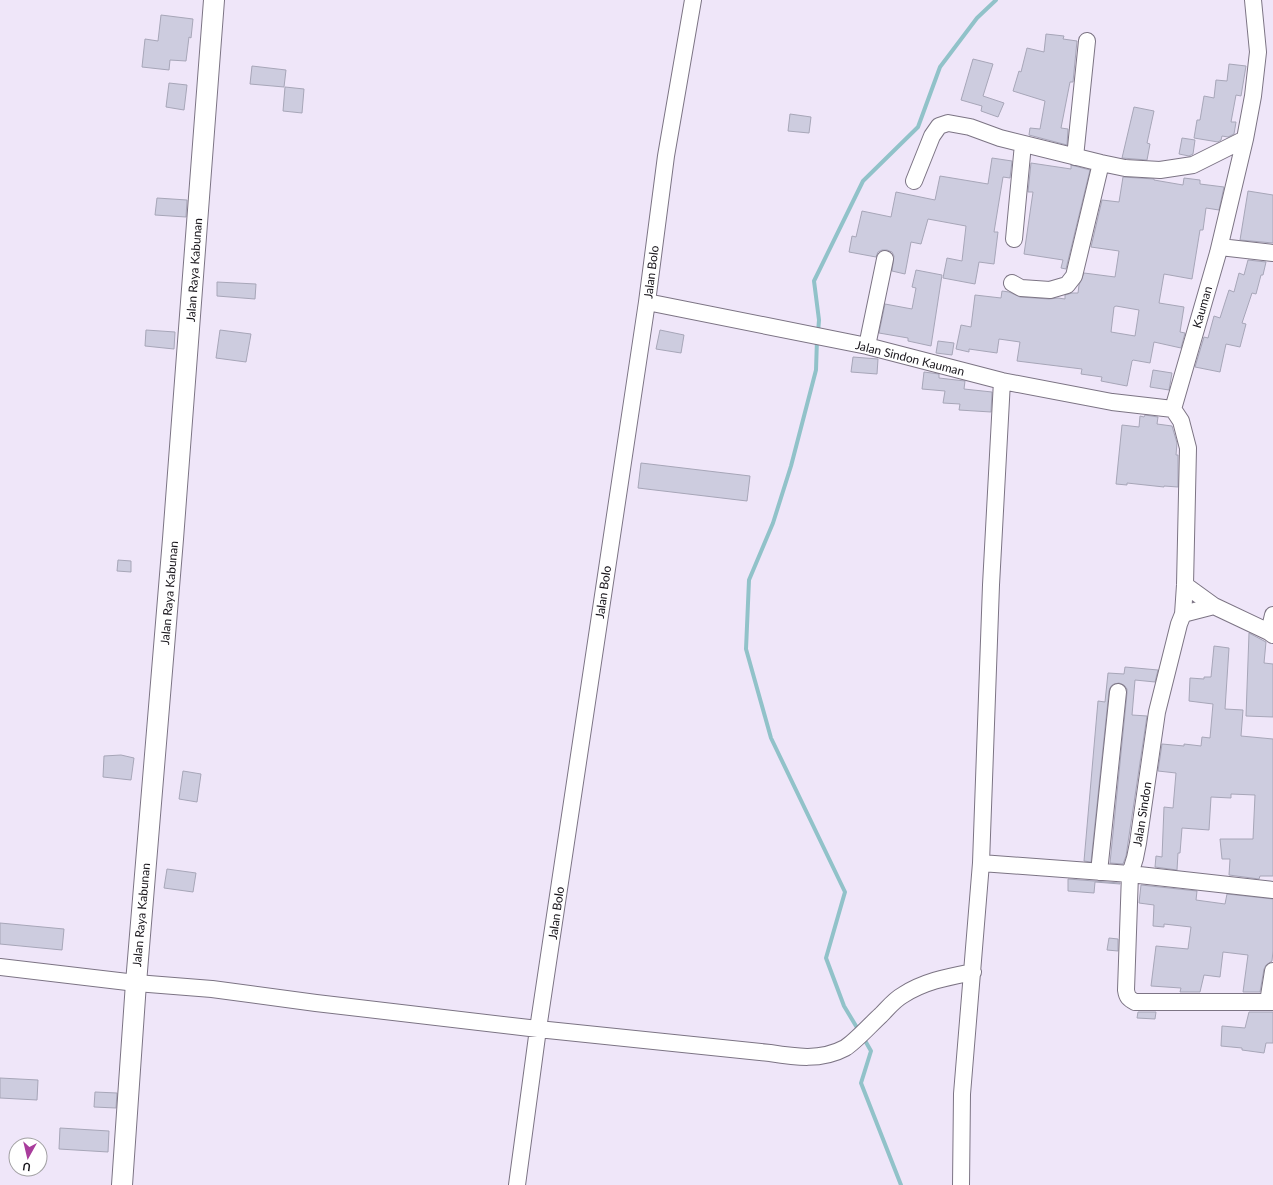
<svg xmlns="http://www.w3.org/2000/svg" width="1273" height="1185" viewBox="0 0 1273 1185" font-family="Lato,sans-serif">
<rect width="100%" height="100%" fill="#efe6f9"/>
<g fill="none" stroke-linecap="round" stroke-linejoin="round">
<path stroke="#91c2c9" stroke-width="4" d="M818 333 819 320 814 281 863 181 918 127 940 67 977 18 996 0
M817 339 816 370 791 466 773 523 749 580 746 649 771 738 845 892 826 958 844 1006 859 1031
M863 1037 871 1051 861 1083 901 1185"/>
</g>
<path fill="#cdccdf" stroke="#a7a6b8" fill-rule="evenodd" d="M161 15 193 19 191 38 189 37 186 61 170 60 169 70 142 67 145 39 158 41Z
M1046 34 1064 36 1063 39 1077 41 1073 82H1070L1061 128 1068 129 1067 145 1029 135 1030 128 1040 129 1045 101 1013 91 1019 71 1021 72 1027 48 1044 52Z
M973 59 993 64 983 96 1004 103 998 117 981 111 982 106 961 100Z
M1229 64 1246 66 1241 96 1236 95 1231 122H1236L1234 134 1228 137 1222 136 1221 140 1218 142 1194 138 1197 120H1200L1204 96 1214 98 1216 80 1227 81Z
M252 66 286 70 284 87 250 84Z
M169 83 187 85 184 110 166 107Z
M285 87 304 89 302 113 283 111Z
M1134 107 1154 111 1147 143 1150 144 1147 160 1122 158Z
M790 114 811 117 809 133 788 131Z
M1182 138 1195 140 1193 154 1189 156 1179 154Z
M992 158 1012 161 1010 178 1003 177 994 232H998L994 264 979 262 975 284 943 278 947 258 962 261 966 226 928 219 921 244 911 242 905 274 892 271 894 256 892 252 887 250H882L878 252 876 257 849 252 852 236 856 237 862 211 891 217 896 192 935 200 940 176 988 184Z
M1031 163 1071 169V165L1090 170 1066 269 1061 268 1063 260 1024 254 1033 192H1028Z
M1123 177 1154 179V180L1183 185 1184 178 1200 180V184L1224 187 1219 210 1206 208 1203 230H1200L1192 279 1164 274 1159 303 1184 307 1180 332 1185 333 1181 348 1154 342 1150 363 1133 360 1132 361 1127 386 1101 381 1102 377 1081 374 1082 369 1017 361 1020 342 999 339 997 353 969 349V352L956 349 961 325 971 327 975 295 1001 298 1002 291 1009 292 1020 297 1049 299 1058 298 1065 299V295L1072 293H1078L1079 285 1084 273 1115 277 1119 251 1091 247 1102 200 1119 202ZM1116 306 1139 310 1135 336 1111 332 1114 307Z
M1248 191 1273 195V243L1240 240Z
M157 198 187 200 186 217 155 215Z
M1248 260 1266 262 1263 275H1261L1256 294 1252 293 1242 323 1246 324 1240 347 1226 344 1220 372 1195 367 1204 337 1208 338 1214 316 1220 318 1229 290 1234 292 1239 273 1244 275Z
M916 270 942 275 931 346 908 341V338L879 333 885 304 912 309 916 288 912 287Z
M217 282 256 284 255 299 217 296Z
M146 330 175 332 174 349 145 346Z
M220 330 251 334 246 362 216 358Z
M660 330 684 335 681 353 656 349Z
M938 341 954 343 952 355 936 353Z
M853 357 878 359 877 374 851 372Z
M1153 370 1172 373 1169 390 1150 387Z
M924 372 939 374V378L965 381 964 389 992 392 991 412 959 410 960 404 943 403 945 391 922 389Z
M1145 415 1158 417 1157 424 1172 426 1177 443 1176 455H1178V487L1164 486V487L1127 483V485L1116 484 1122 425 1139 427 1140 416 1144 417Z
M641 463 750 476 747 501 638 488Z
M118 560 131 561V572L117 571Z
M1249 633 1266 642 1264 663 1273 664V717L1246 716Z
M1214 646 1229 648 1225 709 1243 710 1241 736 1273 739V876H1260L1259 879 1229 875 1230 859H1222L1220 839H1253L1255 795 1231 794V798L1211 797 1209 830 1182 828 1180 853H1178L1177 870 1155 867 1156 856 1162 857 1164 807 1173 808 1176 773 1158 771 1162 744 1184 746V744L1201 746 1202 737 1210 738 1213 704 1189 701 1190 678 1204 679V677H1211Z
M1125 667 1158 670 1155 682 1135 680 1132 715 1147 716 1126 856 1123 864 1110 863 1127 693V689L1124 685 1119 683 1114 684 1111 686 1109 691 1091 862 1084 861 1098 701 1105 702 1108 673 1124 674Z
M121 755 134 758 131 780 103 777 104 756Z
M183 771 201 774 197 802 179 799Z
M167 869 196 873 193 892 164 888Z
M1068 879 1120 883V884L1095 882 1094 893 1068 891Z
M1141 885 1197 891 1196 900 1225 904 1227 894 1273 899V951L1272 961 1266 965 1264 969 1260 992H1243L1248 955 1223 952 1220 977 1204 975 1200 992H1180L1181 988 1151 986 1156 946 1188 949 1191 927 1164 924V927L1153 926 1154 905 1139 903Z
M0 923 64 929 62 950 0 944Z
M1109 938 1118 939V951L1107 950Z
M1138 1012H1156L1155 1019 1137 1018Z
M1249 1012H1273V1043H1266L1264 1053 1242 1050V1048L1221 1046 1222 1026 1245 1028Z
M0 1078 38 1080 37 1100 0 1098Z
M95 1092 117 1093 116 1108 94 1107Z
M60 1128 109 1131 108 1152 59 1149Z"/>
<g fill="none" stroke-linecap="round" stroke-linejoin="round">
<defs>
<path id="minor" d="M1253 0 1258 52 1253 96 1245 139 1218 253 1173 409 1181 421 1188 448 1185 585 1183 614 1179 624 1157 712 1138 843 1135 858 1130 874 1273 890
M1075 157 1087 41
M914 181 932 136 939 126 948 123 970 127 1000 138 1101 163 1125 168 1160 170 1193 165 1245 139
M1014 239 1023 144
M1220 247 1273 253
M1012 283 1021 288 1050 290 1067 285 1074 276 1101 163
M647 302 867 346 1002 381 1112 402 1173 409
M867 346 885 259
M1185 585 1214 606 1269 632 1273 635
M1183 614 1214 606
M1269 632 1273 615
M981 863 1130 874 1126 990C1127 997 1129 999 1135 1002H1273
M1099 872 1118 692
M0 967 136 983 212 989 316 1003 538 1029 770 1053C795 1057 821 1061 845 1048 855 1042 871 1024 881 1015 888 1008 894 1000 903 995 925 981 948 977 973 972
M1268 1002 1273 971
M517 1185 538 1029 647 302 666 156 693 0
M961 1185 962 1094 981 863 991 585 1002 381"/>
<path id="tertiary" d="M122 1185 136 983 173 539 214 0"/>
</defs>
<use href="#minor" stroke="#7c7484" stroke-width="18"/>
<use href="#tertiary" stroke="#7c7484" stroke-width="22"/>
<use href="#minor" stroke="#fff" stroke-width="16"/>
<use href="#tertiary" stroke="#fff" stroke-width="20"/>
</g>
<g text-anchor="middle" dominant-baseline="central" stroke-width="3" stroke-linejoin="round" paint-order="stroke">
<g font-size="12" fill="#17141a" stroke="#fff">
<text transform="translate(194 270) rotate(-86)">Jalan Raya Kabunan</text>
<text transform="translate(651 272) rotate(-83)">Jalan Bolo</text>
<text transform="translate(1202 307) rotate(-74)">Kauman</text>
<text transform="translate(910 358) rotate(14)">Jalan Sindon Kauman</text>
<text transform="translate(603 592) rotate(-82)">Jalan Bolo</text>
<text transform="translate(169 593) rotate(-85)">Jalan Raya Kabunan</text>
<text transform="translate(1142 814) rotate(-81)">Jalan Sindon</text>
<text transform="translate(556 913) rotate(-82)">Jalan Bolo</text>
<text transform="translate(141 915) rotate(-85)">Jalan Raya Kabunan</text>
</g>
</g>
<g transform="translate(28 1157) rotate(188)"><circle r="19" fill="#ffffff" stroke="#a2a1a3"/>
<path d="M0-3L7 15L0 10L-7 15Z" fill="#a93d9c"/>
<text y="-6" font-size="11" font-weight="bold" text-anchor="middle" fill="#17141a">U</text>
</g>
</svg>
